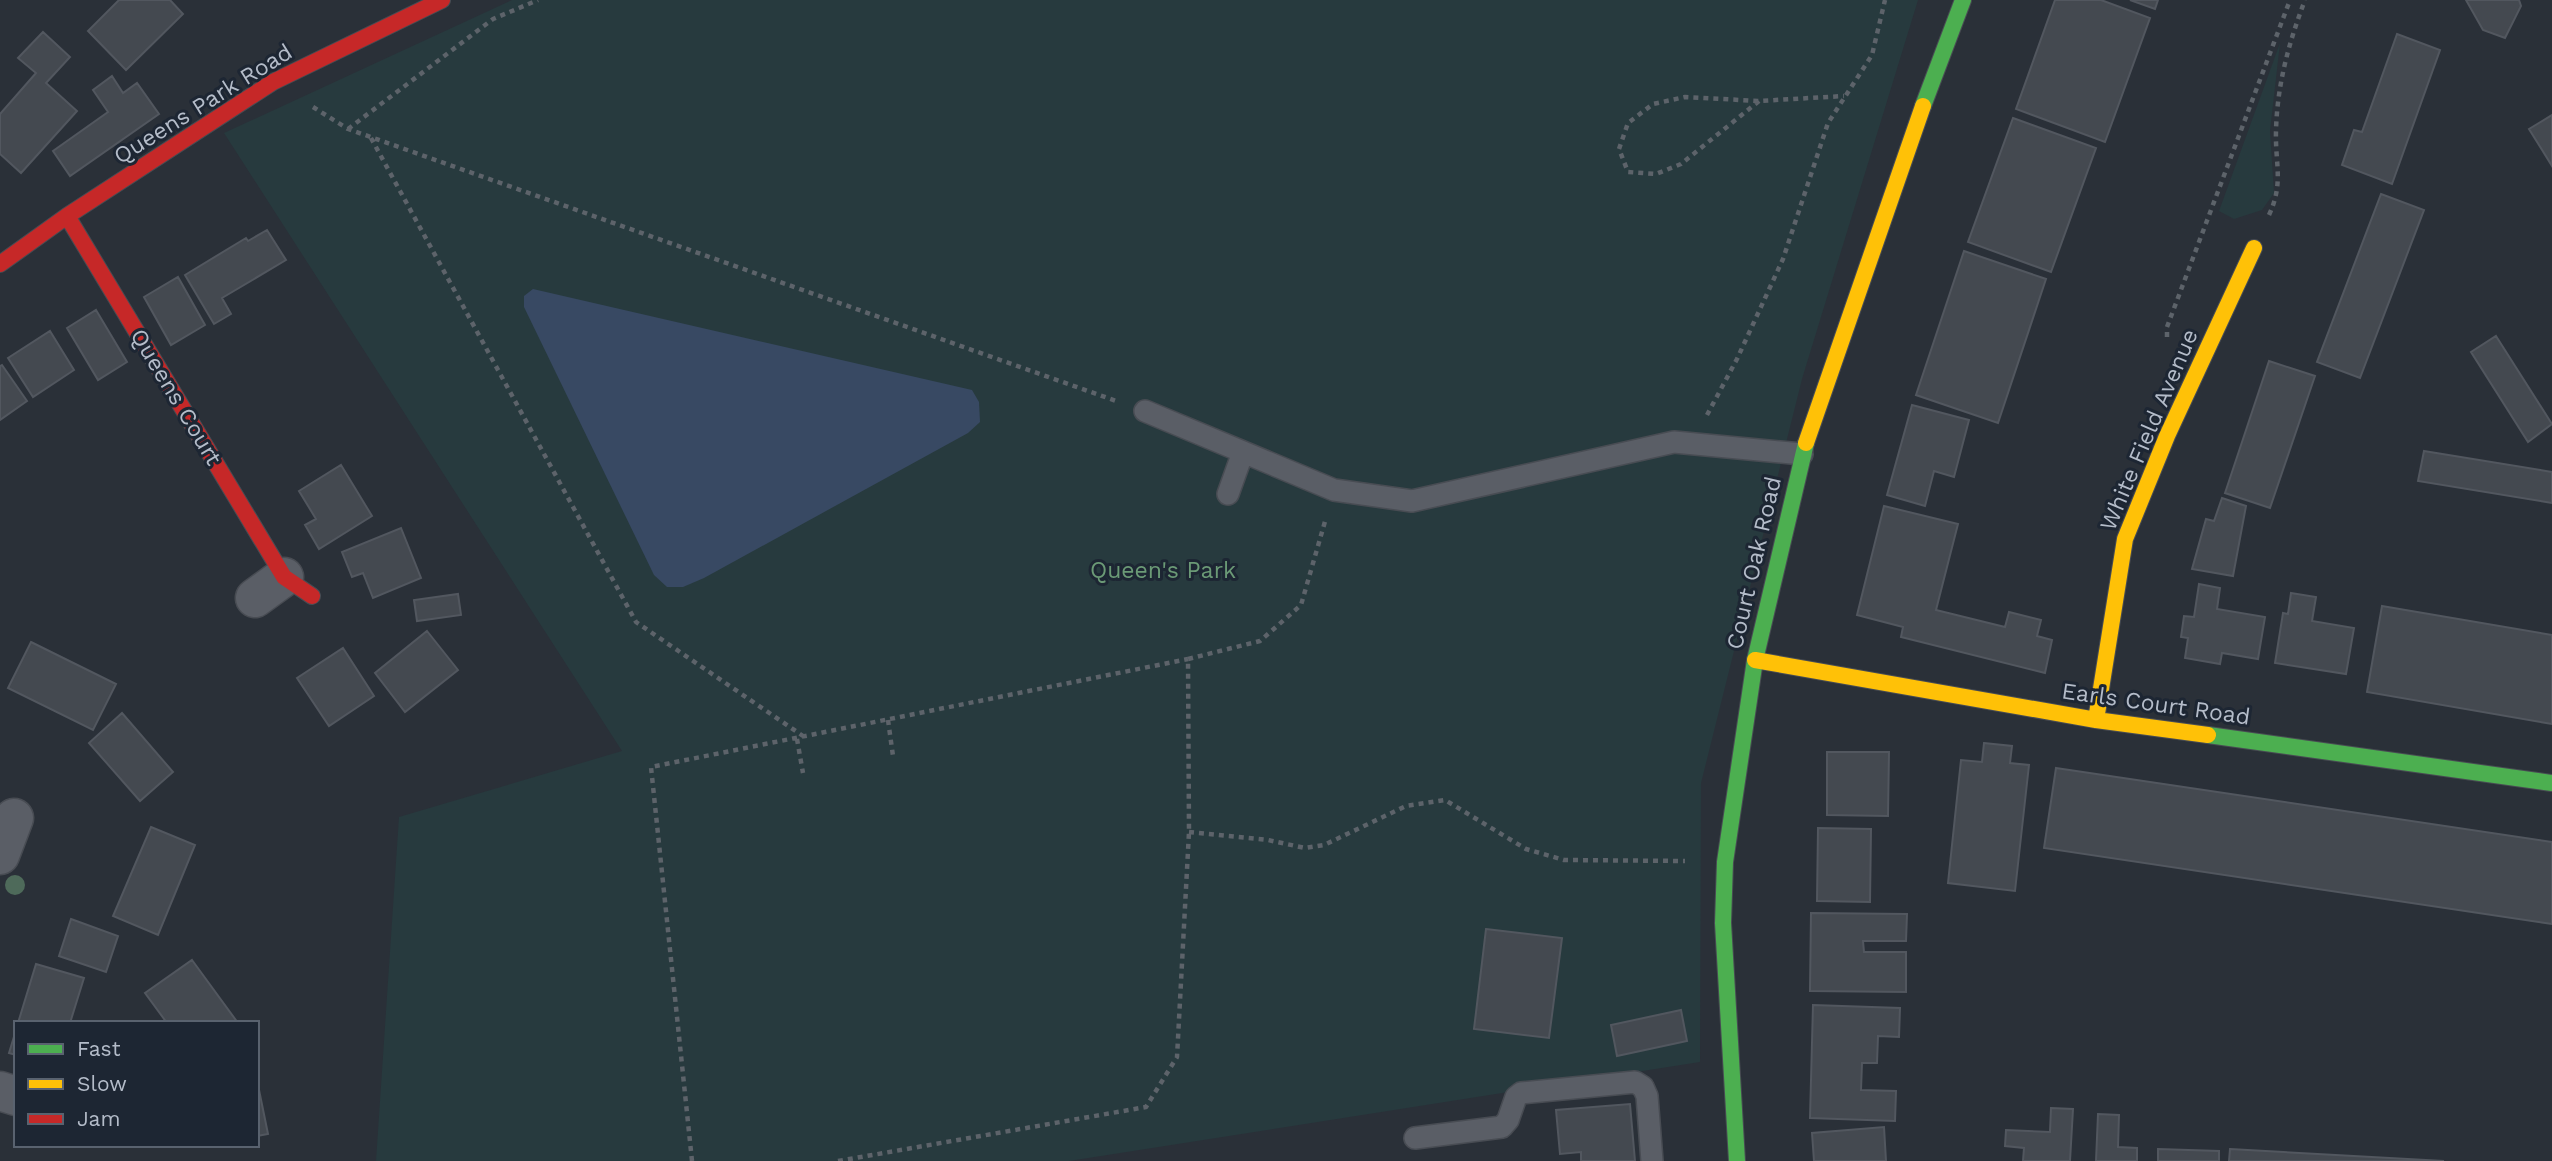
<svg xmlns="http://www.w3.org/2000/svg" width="2552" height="1161" viewBox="0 0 2552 1161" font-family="'Work Sans',sans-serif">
<rect width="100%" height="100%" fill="#2a3038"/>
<path fill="#273a3e" d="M512 0H1918L1802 379 1701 783 1700 1062 1069 1161H376L399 817 622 751 224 133Z
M2280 43 2270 131 2274 193 2262 210 2234 219 2219 211Z"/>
<path fill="#384963" d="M533 289 972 390 979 402 980 422 968 433 704 578 683 587H667L654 575 524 307V296Z"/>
<path fill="#444950" stroke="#52575f" stroke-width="2" d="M119 0H170L183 14 126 70 88 31Z
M2055 0H2101L2150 18 2105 142 2016 109Z
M2130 0H2158L2155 9Z
M2466 0H2519L2521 6 2505 38 2483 30Z
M43 32 70 57 46 83 77 111 21 173 0 154V114L36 73 18 58Z
M2397 34 2440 50 2392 184 2342 165 2354 130 2362 132Z
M112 76 123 93 137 83 159 114 70 176 53 151 108 112 93 90Z
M2552 115V166L2529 129Z
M2013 118 2096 148 2051 272 1968 242Z
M2381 194 2424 210 2360 378 2317 362Z
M267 230 286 260 222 298 231 314 214 324 185 275 246 238 248 241Z
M1964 251 2046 279 1998 423 1916 395Z
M178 277 205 325 171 345 144 297Z
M96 310 127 362 98 380 67 328Z
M50 331 74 370 33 397 8 358Z
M2496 336 2552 424 2528 442 2471 352Z
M2269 361 2315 376 2270 508 2225 493Z
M2 365 27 401 0 420V366Z
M1912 405 1969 420 1954 477 1934 471 1925 506 1887 495Z
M2424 451 2552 472V503L2418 481Z
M341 465 372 516 319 549 305 525 316 519 299 491Z
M2222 498 2246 506 2233 576 2192 569 2206 519 2214 521Z
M1884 506 1958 524 1936 610 2005 627 2009 612 2041 620 2037 636 2052 640 2045 673 1901 637 1903 627 1857 615Z
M401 528 421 578 373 598 363 573 352 577 342 552Z
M2199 584 2220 588 2217 609 2265 617 2258 659 2222 653 2220 664 2185 658 2188 638 2181 637 2184 616 2194 617Z
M2291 593 2316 597 2312 621 2354 628 2346 674 2275 663 2283 613 2288 614Z
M458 594 461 615 417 621 414 600Z
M2382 606 2552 635V724L2367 692Z
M427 631 458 670 405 712 375 673Z
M31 642 116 684 93 730 8 688Z
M343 648 374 696 329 726 297 678Z
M122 713 173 772 140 801 89 743Z
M1984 743 2012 746 2010 763 2029 765 2015 891 1948 883 1961 760 1982 762Z
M1827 752H1889L1888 816 1827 815Z
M2056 768 2552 842V924L2044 848Z
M151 827 195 845 158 935 113 916Z
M1818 828 1871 829 1870 902 1817 901Z
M1811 913 1907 914 1906 941H1863L1864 952H1906V992L1810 991Z
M71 919 118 936 106 972 59 956Z
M1486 929 1562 938 1549 1038 1474 1029Z
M192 960 238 1023H167L145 993Z
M36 964 84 978 70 1023H18Z
M1813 1005 1900 1008 1899 1037 1878 1036 1877 1063H1862L1861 1090 1896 1091 1895 1121 1810 1118Z
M1681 1010 1687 1041 1617 1056 1611 1025Z
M16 1030V1055L9 1053Z
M257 1080 268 1134 257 1136Z
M1630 1104 1635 1161H1581V1152L1560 1154 1556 1110Z
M2051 1108 2073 1109 2070 1161H2023L2024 1148 2005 1146 2006 1130 2050 1132Z
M2098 1114 2119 1115 2118 1147 2137 1148V1161H2096Z
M1884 1127 1886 1161H1814L1812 1133Z
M2158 1149 2219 1151V1161H2158Z
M2230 1149 2444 1161H2229Z"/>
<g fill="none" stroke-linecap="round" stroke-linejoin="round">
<defs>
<path id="lane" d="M1145 411 1334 490 1412 501 1674 442 1802 454
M1228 494 1243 452
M1415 1138 1502 1127 1508 1120 1516 1097 1521 1093 1635 1082 1643 1087 1647 1096 1652 1161"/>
<path id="street" d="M255 598 284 577
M0 855 14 818
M0 1091 16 1096"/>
<path id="fast" d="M1923 106 1963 0
M2208 735 2552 783
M1737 1161 1723 923 1725 862 1755 660 1806 443"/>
<path id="slow" d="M1806 443 1923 106
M1755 660 2096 720 2208 735
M2096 720 2125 539 2167 436 2254 248"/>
<path id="jam" d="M67 216 284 577 312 596
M0 264 67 216 273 82 442 0"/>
</defs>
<use href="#lane" stroke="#484c53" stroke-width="24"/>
<use href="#street" stroke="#484c53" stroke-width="41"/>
<use href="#fast" stroke="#484c53" stroke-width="18"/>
<use href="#slow" stroke="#484c53" stroke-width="18"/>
<use href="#jam" stroke="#484c53" stroke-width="18"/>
<path stroke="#5d636a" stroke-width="4.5" stroke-dasharray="5 5" stroke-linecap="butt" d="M1759 101 1681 164 1656 174 1628 172 1619 149 1628 123 1653 104 1685 97 1759 101 1844 96
M313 107 348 129 1119 402
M348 129 493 19 538 0
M371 138 636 622 803 736
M2269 215C2284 183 2275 164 2276 131 2277 85 2289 42 2305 0
M2167 337V327L2290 0
M1707 415 1737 359 1783 259 1828 123 1872 55 1885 0
M888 720 893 756
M797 739 803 773
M1189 832 1268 840 1305 848 1324 845 1406 806 1445 800 1526 849 1564 860 1685 861
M692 1161 651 767 1188 659
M838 1161 1146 1107 1177 1057 1189 832 1188 659 1260 641 1301 605 1326 518"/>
<use href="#lane" stroke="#5a5e66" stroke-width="21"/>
<use href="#street" stroke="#5a5e66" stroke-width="38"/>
<use href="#fast" stroke="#4caf50" stroke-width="16"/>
<use href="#slow" stroke="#ffc107" stroke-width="16"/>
<use href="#jam" stroke="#c62828" stroke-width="16"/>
</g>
<circle fill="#4e6a5a" cx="15" cy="885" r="10"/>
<g text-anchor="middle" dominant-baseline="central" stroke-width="6" stroke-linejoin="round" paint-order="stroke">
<g font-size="23" fill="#b4bcc9" stroke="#1d2633">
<text transform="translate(203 104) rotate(-32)">Queens Park Road</text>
<text transform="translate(176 397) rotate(59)">Queens Court</text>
<text transform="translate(2149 430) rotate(-67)">White Field Avenue</text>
<text transform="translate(1754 563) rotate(-77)">Court Oak Road</text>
<text transform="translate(2156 704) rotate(8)">Earls Court Road</text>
</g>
<g font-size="23" fill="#6b9a76" stroke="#1d2633">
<text x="1163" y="570">Queen's Park</text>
</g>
</g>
<rect x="14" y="1021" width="245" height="126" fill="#1d2633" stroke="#59626f" stroke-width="2"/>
<rect x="28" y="1044" width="35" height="10" fill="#4caf50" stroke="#59626f" stroke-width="2"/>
<text x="77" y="1056" font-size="21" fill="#b4bcc9">Fast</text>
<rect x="28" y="1079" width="35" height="10" fill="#ffc107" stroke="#59626f" stroke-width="2"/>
<text x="77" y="1091" font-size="21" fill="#b4bcc9">Slow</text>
<rect x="28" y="1114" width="35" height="10" fill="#c62828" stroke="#59626f" stroke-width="2"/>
<text x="77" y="1126" font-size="21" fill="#b4bcc9">Jam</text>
</svg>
